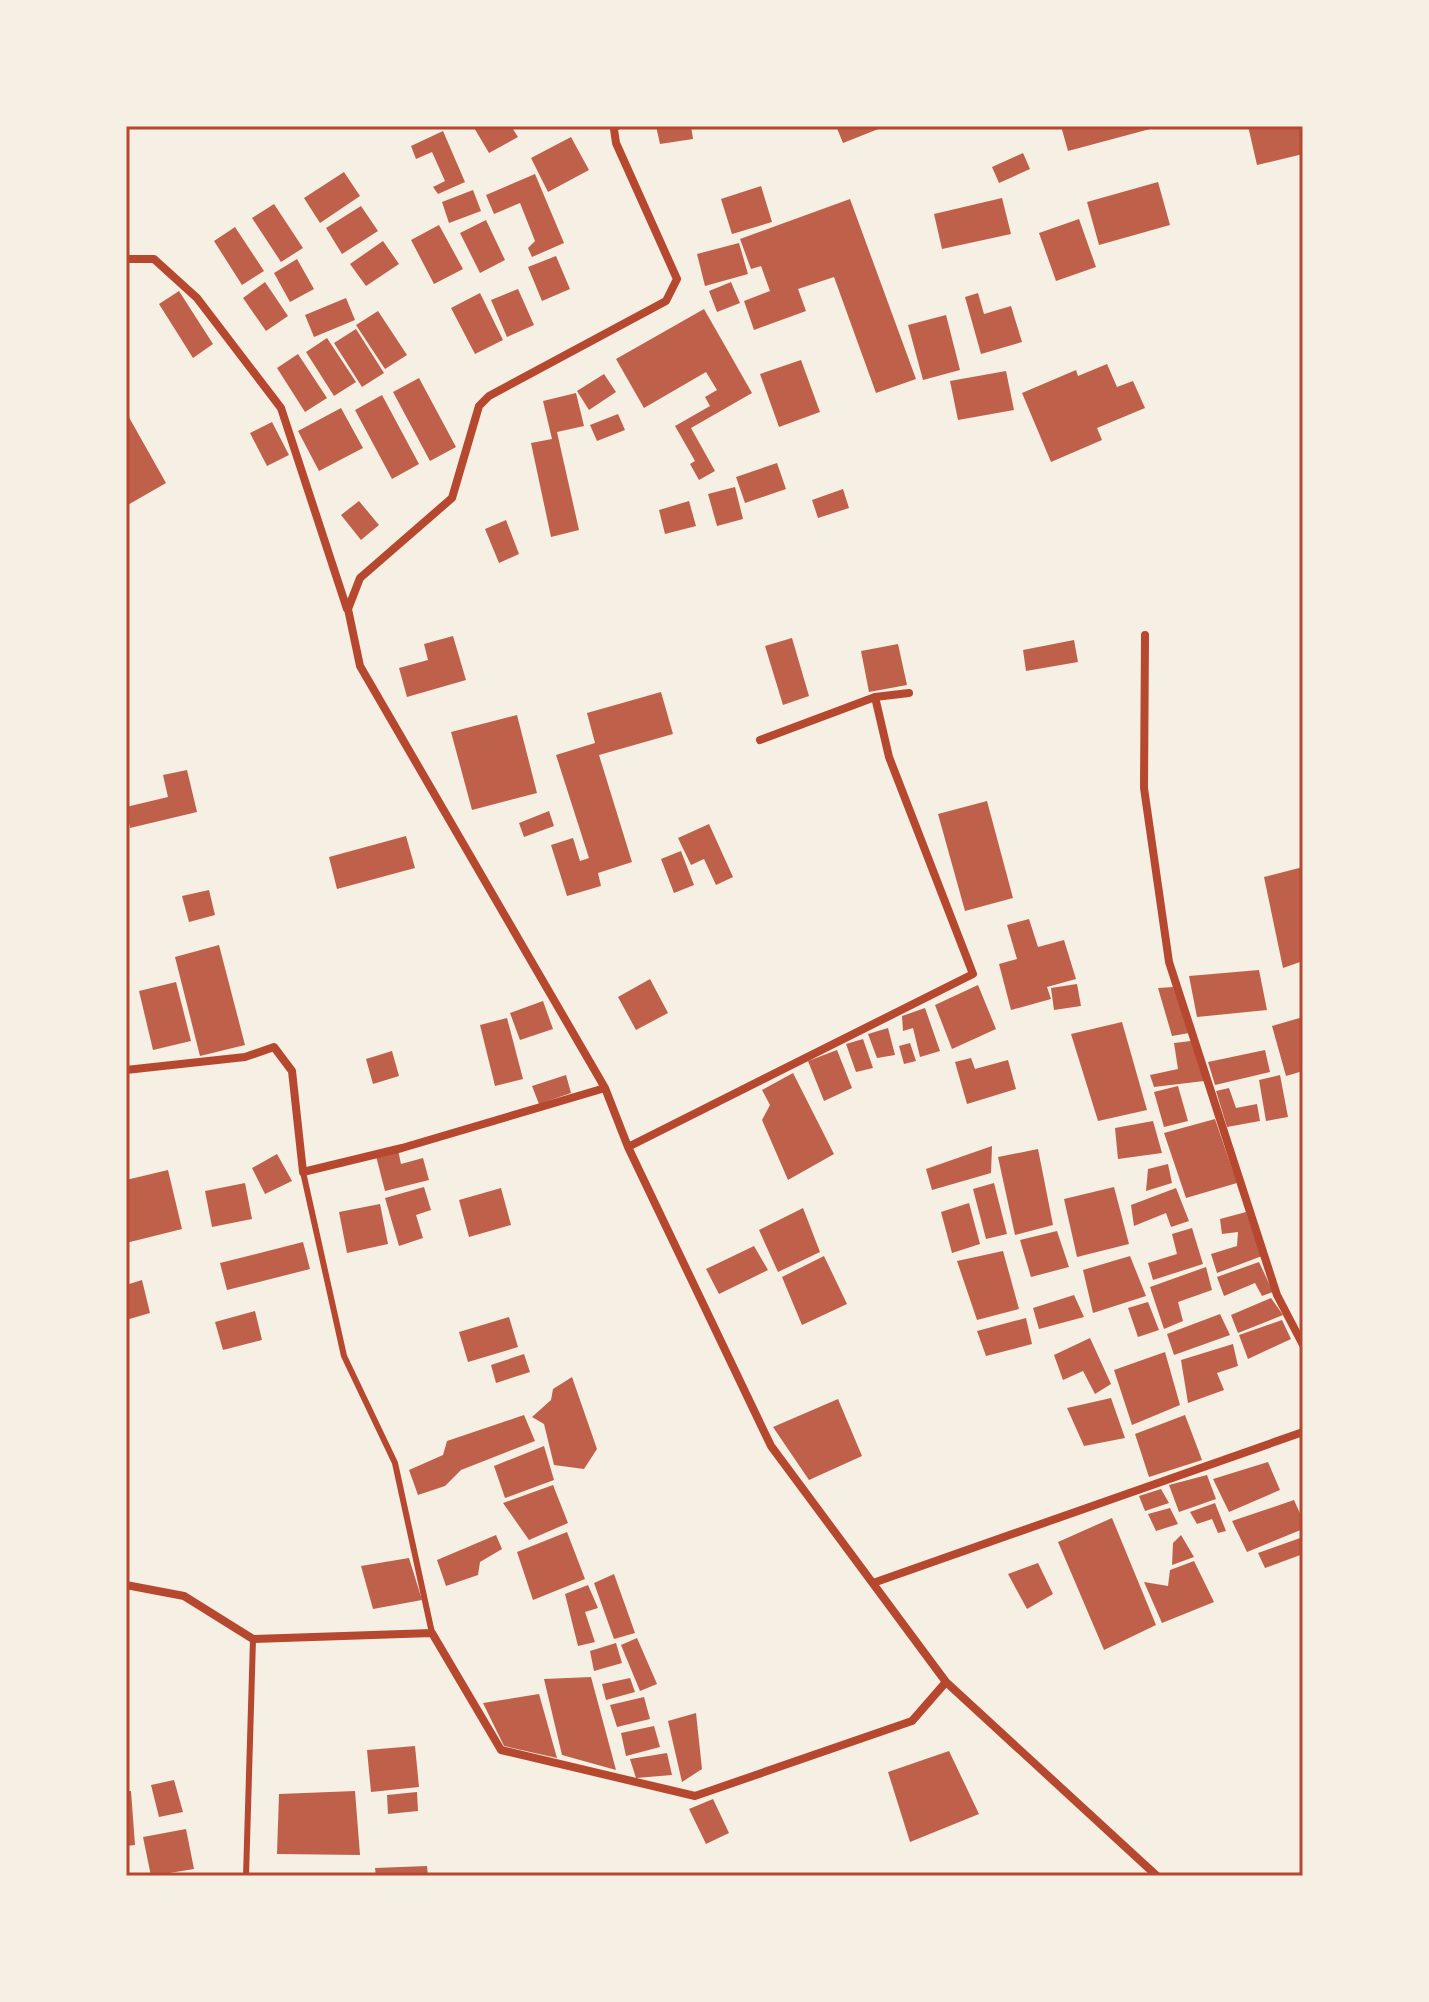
<svg xmlns="http://www.w3.org/2000/svg" width="1429" height="2002" viewBox="0 0 1429 2002" font-family="'Space Grotesk',sans-serif">
<rect width="100%" height="100%" fill="#f6efe4"/>
<path fill="#bf614a" d="M473 126H511L518 137 489 153Z
M656 126H691L693 139 660 144Z
M836 126H886L843 143Z
M1061 126H1149L1150 129 1068 151Z
M1248 126H1303V154L1257 165Z
M443 131 465 182 438 194 433 187 445 181 432 152 416 159 411 146Z
M571 137 589 170 548 192 531 158Z
M1023 153 1030 169 999 183 992 167Z
M344 172 360 196 320 223 304 198Z
M535 174 564 243 532 257 528 248 535 241 520 203 494 214 486 195Z
M1158 182 1170 225 1099 245 1087 202Z
M761 186 772 222 732 234 721 199Z
M473 190 481 211 449 223 442 202Z
M1002 198 1011 234 942 249 934 214Z
M850 199 916 379 876 393 834 277 798 289 806 311 754 330 744 301 770 291 761 266 751 269 740 239Z
M274 204 303 248 281 262 252 218Z
M361 206 378 231 342 254 326 228Z
M1079 219 1096 267 1056 281 1039 233Z
M486 220 505 260 480 273 460 233Z
M439 225 463 269 434 284 411 240Z
M235 227 264 271 242 285 214 241Z
M383 241 399 264 366 286 350 264Z
M739 243 748 274 705 286 697 254Z
M556 256 570 289 542 301 528 267Z
M297 259 314 289 290 302 274 273Z
M265 282 288 316 266 331 243 298Z
M731 282 740 303 717 312 709 291Z
M518 289 534 325 507 337 491 300Z
M179 291 213 344 193 358 159 304Z
M480 293 503 340 475 354 451 308Z
M978 293 984 314 1011 306 1022 342 981 354 965 297Z
M346 298 355 320 314 337 305 315Z
M704 309 752 393 691 428 715 471 699 480 690 464 695 461 675 426 710 406 705 397 717 390 706 372 644 408 616 359Z
M378 311 407 355 385 369 356 325Z
M946 315 960 370 923 380 908 325Z
M356 329 384 373 362 387 334 343Z
M327 338 356 382 334 396 306 352Z
M298 354 327 398 305 412 277 368Z
M801 360 820 412 779 427 760 374Z
M1107 364 1117 387 1133 381 1145 408 1097 428 1102 440 1051 462 1022 393 1076 370 1078 376Z
M1006 371 1014 410 958 420 950 381Z
M604 374 616 392 589 410 577 391Z
M419 378 456 447 430 461 393 392Z
M576 393 584 426 557 432 579 530 551 537 531 443 552 439 543 401Z
M382 395 419 464 392 479 355 410Z
M341 408 363 448 319 471 298 431Z
M126 412 166 483 126 506Z
M618 414 625 430 597 441 590 425Z
M272 422 289 455 267 466 250 433Z
M777 463 786 489 745 503 736 477Z
M735 487 743 519 717 526 708 494Z
M843 489 849 508 818 518 812 500Z
M359 501 379 525 361 540 341 515Z
M689 501 696 526 665 534 659 510Z
M506 520 519 554 499 563 485 529Z
M453 636 466 680 407 697 399 668 428 660 424 644Z
M792 638 809 696 783 705 765 646Z
M1074 640 1078 662 1026 671 1023 650Z
M898 644 907 685 869 692 861 651Z
M661 692 673 734 599 755 632 862 598 873 601 886 567 896 551 845 573 838 580 861 589 858 556 755 595 743 587 713Z
M517 715 537 793 472 810 451 732Z
M187 770 197 812 130 828 126 807 168 797 163 775Z
M987 801 1013 898 965 911 938 814Z
M549 811 554 826 524 837 519 823Z
M709 824 733 877 716 885 704 859 691 865 678 838Z
M406 836 415 868 337 889 329 857Z
M681 851 694 885 674 893 661 859Z
M1303 867V961L1283 968 1264 877Z
M209 890 215 915 189 922 182 896Z
M1029 919 1038 947 1064 940 1076 979 1047 987 1051 999 1011 1010 999 964 1017 959 1007 925Z
M219 945 245 1045 200 1056 175 957Z
M1259 970 1267 1010 1197 1017 1189 976Z
M650 979 668 1013 636 1030 618 997Z
M176 982 191 1041 153 1050 139 991Z
M1077 984 1081 1006 1054 1010 1051 988Z
M978 985 996 1029 952 1049 935 1005Z
M1173 987 1189 1033 1172 1036 1158 988Z
M543 1001 553 1029 520 1040 510 1013Z
M925 1008 940 1051 920 1057 913 1028 903 1031 902 1016Z
M1303 1017V1071L1286 1076 1272 1026Z
M507 1018 523 1079 495 1086 480 1025Z
M1122 1022 1147 1110 1098 1121 1071 1034Z
M888 1028 895 1055 877 1058 868 1034Z
M863 1039 873 1068 856 1072 846 1044Z
M1191 1041 1204 1081 1154 1087 1150 1075 1178 1069 1174 1043Z
M910 1043 916 1061 904 1064 899 1046Z
M837 1050 852 1088 824 1101 808 1061Z
M1265 1050 1270 1072 1215 1085 1208 1062Z
M392 1051 399 1076 373 1084 366 1059Z
M971 1058 975 1069 1008 1060 1016 1089 967 1104 955 1062Z
M793 1073 834 1154 788 1180 762 1120 770 1105 762 1090Z
M566 1075 571 1093 539 1104 532 1086Z
M1280 1075 1288 1117 1266 1121 1259 1080Z
M1178 1086 1188 1121 1164 1127 1154 1092Z
M1229 1088 1236 1108 1257 1104 1260 1121 1227 1127 1216 1091Z
M1215 1119 1237 1183 1186 1198 1164 1133Z
M1153 1121 1162 1153 1118 1159 1115 1128Z
M992 1146 991 1173 932 1190 926 1169Z
M1038 1149 1053 1225 1015 1235 998 1157Z
M398 1150 401 1164 423 1158 429 1180 385 1191 376 1156Z
M277 1154 292 1181 265 1194 252 1168Z
M1168 1164 1172 1183 1146 1191 1148 1169Z
M168 1170 182 1229 126 1243V1180Z
M245 1183 252 1219 212 1227 205 1191Z
M994 1183 1007 1234 986 1239 973 1189Z
M424 1187 431 1210 416 1215 423 1238 399 1246 385 1198Z
M1114 1187 1129 1244 1077 1257 1064 1199Z
M501 1188 511 1225 469 1237 459 1200Z
M1176 1188 1189 1221 1171 1227 1166 1213 1134 1226 1131 1205Z
M969 1203 980 1244 952 1253 941 1212Z
M380 1204 388 1244 347 1253 339 1212Z
M803 1208 820 1252 778 1272 759 1230Z
M1246 1212 1262 1256 1217 1273 1211 1254 1237 1246 1238 1232 1222 1234 1220 1219Z
M1192 1228 1203 1264 1153 1280 1148 1263 1177 1254 1172 1234Z
M1057 1231 1069 1267 1031 1277 1020 1240Z
M303 1242 310 1269 227 1290 220 1263Z
M754 1246 768 1270 719 1294 706 1269Z
M1003 1251 1019 1309 977 1320 957 1261Z
M824 1256 847 1304 802 1325 782 1277Z
M1130 1256 1146 1296 1093 1313 1083 1270Z
M1259 1262 1273 1292 1262 1296 1255 1283 1224 1296 1217 1277Z
M1206 1267 1212 1290 1178 1302 1183 1321 1164 1329 1150 1287Z
M142 1280 150 1313 126 1320V1285Z
M1074 1295 1084 1317 1039 1329 1033 1308Z
M1271 1298 1283 1315 1238 1333 1231 1315Z
M1148 1302 1159 1330 1138 1337 1128 1308Z
M255 1311 262 1340 223 1350 215 1322Z
M1220 1314 1230 1335 1174 1355 1167 1334Z
M509 1317 518 1347 468 1362 459 1332Z
M1026 1318 1032 1344 986 1356 977 1331Z
M1282 1320 1291 1339 1248 1359 1239 1335Z
M1090 1338 1111 1384 1095 1394 1083 1371 1063 1380 1054 1355Z
M1233 1344 1238 1366 1217 1373 1224 1390 1188 1403 1181 1360Z
M1165 1352 1180 1405 1132 1425 1114 1370Z
M524 1354 530 1372 496 1383 491 1365Z
M572 1377 597 1449 584 1469 554 1465 544 1424 532 1417 551 1400 553 1389Z
M1111 1398 1125 1438 1084 1446 1067 1408Z
M838 1399 862 1456 809 1480 773 1427Z
M524 1415 535 1441 461 1470 445 1486 418 1495 409 1470 443 1455 447 1441Z
M1185 1415 1202 1460 1149 1477 1135 1434Z
M544 1446 554 1480 505 1498 494 1466Z
M1268 1462 1280 1490 1229 1512 1213 1479Z
M1207 1475 1216 1499 1179 1512 1169 1485Z
M553 1485 568 1523 529 1540 503 1503Z
M1161 1489 1169 1503 1145 1511 1139 1496Z
M1294 1500 1303 1520V1529L1247 1552 1232 1521Z
M1215 1503 1226 1531 1218 1533 1212 1519 1197 1524 1190 1512Z
M1170 1508 1178 1524 1156 1531 1148 1514Z
M1112 1518 1156 1625 1104 1650 1058 1542Z
M567 1532 585 1579 533 1600 517 1552Z
M496 1535 502 1549 480 1562 478 1575 446 1586 437 1560Z
M1181 1535 1194 1557 1172 1565 1173 1543Z
M1303 1537V1554L1265 1568 1258 1553Z
M409 1558 422 1600 373 1609 361 1566Z
M1194 1561 1214 1602 1162 1623 1144 1582 1168 1586 1170 1570Z
M1038 1563 1053 1594 1027 1609 1008 1574Z
M614 1574 635 1633 614 1639 594 1583Z
M588 1585 598 1608 585 1612 595 1642 578 1646 565 1594Z
M637 1638 657 1684 640 1691 621 1645Z
M616 1643 622 1663 594 1671 590 1651Z
M591 1677 616 1770 562 1755 544 1679Z
M630 1678 635 1692 606 1700 602 1684Z
M539 1694 557 1758 504 1746 483 1703Z
M644 1697 650 1719 617 1727 610 1705Z
M696 1713 702 1769 682 1782 668 1721Z
M654 1726 660 1747 626 1756 621 1733Z
M415 1746 419 1787 371 1792 367 1750Z
M949 1751 979 1814 910 1842 888 1772Z
M667 1753 672 1775 636 1778 630 1759Z
M174 1780 183 1812 159 1817 151 1785Z
M126 1791H131L135 1845 126 1846Z
M355 1791 360 1855 277 1854 279 1794Z
M417 1792 418 1811 388 1814 387 1795Z
M713 1799 729 1833 706 1844 689 1809Z
M186 1829 194 1869 151 1876 143 1837Z
M427 1866 428 1876H376L375 1868Z"/>
<g fill="none" stroke-linecap="round" stroke-linejoin="round">
<path stroke="#b5482f" stroke-width="6" d="M303 1172 344 1356 395 1463 432 1633
M246 1876 253 1639"/>
<path stroke="#b5482f" stroke-width="8" d="M617 126 614 129 616 143 677 279 666 301 489 396 479 406 452 498 360 578 348 609 360 666 605 1088 628 1147 771 1446 946 1682 1157 1876
M126 259H154L197 298 281 408 347 609
M1145 635 1144 788 1169 962 1277 1295 1303 1345
M760 740 875 697 909 693
M126 1070 245 1057 274 1047 292 1071 303 1172 402 1148 605 1088
M628 1147 973 974 889 757 875 697
M873 1583 1303 1432
M126 1585 184 1596 253 1639 432 1633 501 1750 695 1796 912 1721 946 1682"/>
</g>
<rect width="1429" height="2002" fill="none" stroke="#f6efe4" stroke-width="256"/>
<rect x="128" y="128" width="1173" height="1746" fill="none" stroke="#b5482f" stroke-width="3"/>
</svg>
